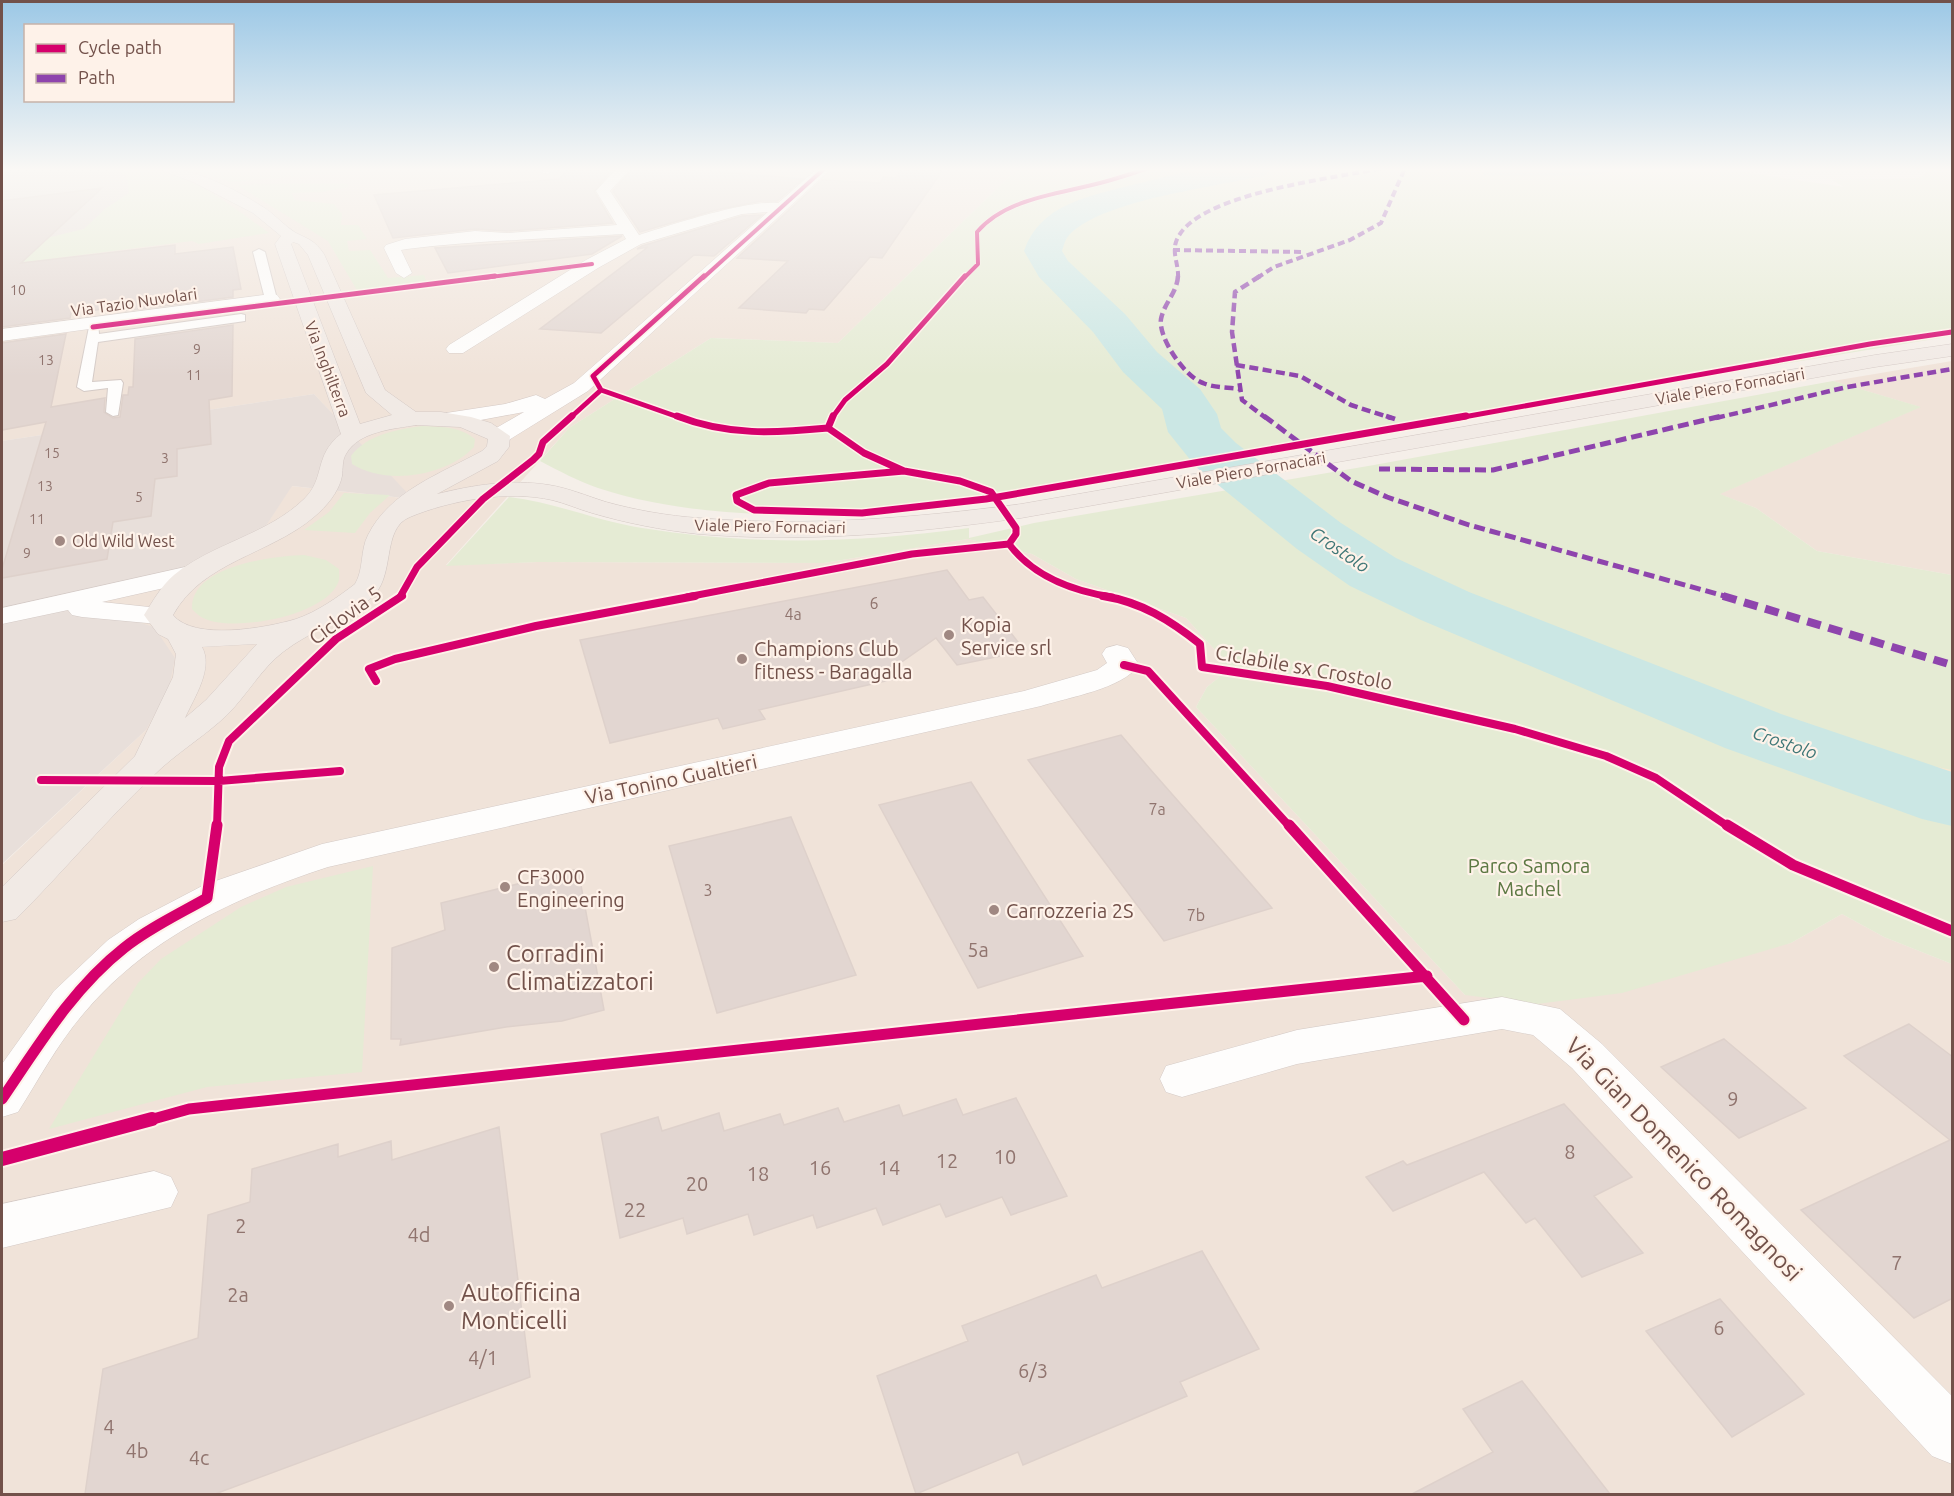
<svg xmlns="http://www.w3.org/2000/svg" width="1954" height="1496" viewBox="0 0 1954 1496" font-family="Ubuntu,sans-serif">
<rect width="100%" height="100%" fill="#f5efe9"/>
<path fill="#f0e3d9" d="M100 168H1018L838 343 711 338 569 428 446 565 538 562 824 563 968 539 1032 554 1076 579 1186 618 1217 652 1223 674 1207 687 1196 707 1465 995 1791 943 1842 914 1884 937 1952 964V1494H2V865L146 730 55 610 262 532 291 486 412 499 314 394 2 441V245L24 242 127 176Z
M1952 361V575L1817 551 1756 508 1719 494 1920 407 1833 381Z"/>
<path fill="#e8dfda" d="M2 168H100L117 171 127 176 130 193 105 209 84 229 30 243 2 245Z
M314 394 413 499 292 486 262 532 193 565 55 610 112 614 154 627 175 658 169 688 146 730 2 864V441Z"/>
<path fill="#e5ebd4" d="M100 168C115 168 132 165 147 168 193 174 233 207 269 233L199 244 192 241 2 265V245L30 242 84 229 105 209 129 193 127 176 117 171Z
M182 168H394L232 182Z
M1018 168H1716L1844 187 1832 180 1919 178 1933 168H1952V336L877 514C785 516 686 517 598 488 578 481 559 471 540 461L569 428 711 338 838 343Z
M324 183 348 184V187L322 192 291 193 295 200 334 204 342 214 341 225H358L367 239 347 241 349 251 370 250 388 278 424 275 427 283 358 292 328 241 237 185Z
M1833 381 1921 407 1720 494 1756 508 1817 551 1952 575V964L1884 937 1842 914 1791 943 1622 993 1537 1004 1465 995 1196 707 1207 687 1223 674 1217 652 1186 618 1076 579 1032 554 968 539 824 563 538 562 446 566 509 497C554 502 597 521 642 528 754 546 857 543 969 528V538L1034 523 1374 465Z
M422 426C442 427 459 426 475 439L474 447C447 476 386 486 352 464L351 456C368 434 396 430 422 426Z
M344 493 390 495 370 513 355 533 304 530 329 512Z
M304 555 326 560 339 569C339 573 340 579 338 583 324 616 233 633 203 618 199 616 195 612 192 609 190 566 272 556 304 555Z
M373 866 362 1072 207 1087 49 1129 138 983 161 959 241 907 286 887Z"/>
<path fill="#f8e8d2" d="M1373 572 1418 574 1456 590 1488 622 1612 671 1648 666 1893 758 1952 770V799C1756 732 1560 662 1373 572Z"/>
<path fill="#cbe7e4" d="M1489 168H1603L1613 172 1584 176 1484 175 1482 172Z"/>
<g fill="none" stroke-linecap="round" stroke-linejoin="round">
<path fill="#cbe7e4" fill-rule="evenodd" d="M1201 168H1271L1266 175C1216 187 1106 199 1070 234 1065 239 1064 245 1062 251L1068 261 1125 314 1157 352 1200 389 1217 414 1221 428 1236 443 1341 523 1396 558 1469 592 1781 714 1952 772V826L1922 819 1725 748 1421 620 1350 586 1297 549 1196 467 1168 432 1162 409 1123 372 1093 332 1039 277 1024 251C1040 205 1086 197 1128 186 1152 180 1177 174 1201 168Z"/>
</g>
<path fill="#e2d6d1" stroke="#ded1cb" stroke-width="1.5" d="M569 168H614L594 191 613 223 507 231 475 229 393 238 374 195 559 179Z
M633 168H715L710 171 803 179 777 201H761L716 210 640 232 613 191Z
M903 168H944L882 258 870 257 824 310 809 309 806 313 739 308 788 261 737 258 822 180 880 183 883 177 896 178Z
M102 188 21 263 175 245V254L233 247 241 289 233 290V297L116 312 113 308 71 313 70 318 2 327V201Z
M762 215 714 256 694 255 601 333 540 329 648 247 637 249 642 246 742 216Z
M622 236 592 254 448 273 435 248Z
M233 325 232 396 209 400 211 444 177 449V476L155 479 151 516 113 522 107 559 2 578V569L46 422 2 430V343L66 334 51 407 105 398 104 412 113 418 120 417 123 395H128L129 387H133L135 339Z
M947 570 969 600 983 597 1025 651 957 665 936 638 896 666 903 677 759 710 765 719 723 729 718 718 610 743 580 640Z
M1121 735 1150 769 1272 908 1164 941 1028 760Z
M971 782 1083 956 978 988 879 805Z
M791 817 856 975 717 1013 669 846Z
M578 869 604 1010 562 1021 506 1027 400 1045 401 1039H391L392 948 445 930 441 903Z
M1909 1024 1953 1057V1298L1914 1318 1801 1210 1950 1140 1844 1056Z
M1724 1039 1806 1108 1739 1138 1661 1067Z
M1016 1098 1067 1196 1011 1215 1002 1197 946 1217 940 1204 883 1225 876 1208 817 1228 813 1215 754 1235 748 1214 687 1234 683 1218 620 1238 601 1134 658 1117 662 1131 719 1113 724 1131 780 1114 784 1125 838 1108 844 1122 899 1105 903 1116 956 1099 963 1115Z
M1564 1104 1632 1177 1594 1196 1643 1253 1582 1277 1535 1218 1526 1223 1484 1172 1393 1211 1366 1177 1403 1161 1407 1165Z
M499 1127 530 1377 215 1494H85L103 1369 198 1338 208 1215 250 1202 252 1169 338 1144V1157L391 1141 392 1160Z
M1202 1251 1259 1349 1180 1382 1187 1396 1023 1465 1018 1452 916 1494 877 1376 968 1341 962 1326 1096 1275 1102 1288Z
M1720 1299 1804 1394 1732 1437 1646 1331Z
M1522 1381 1610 1494H1412L1493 1452 1463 1409Z"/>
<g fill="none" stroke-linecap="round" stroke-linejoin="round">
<defs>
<path id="lane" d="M259 249 265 252 277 299 275 302 265 299 253 252Z
M241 314 245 315V321L98 342 92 382 121 380 123 383 118 415 113 416 106 412 108 388 84 391 77 387 90 322H98L99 334Z"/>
<path id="street" d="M543 168H557L548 174 543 173Z
M617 168H631L610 191 639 235C662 228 773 190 788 207L781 211 742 214 641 244 598 268 463 353H449L446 349 449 345 586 260 626 239 623 234C550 239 479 240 407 249L401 250 412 273 404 278 396 273 384 248 386 245 405 239 475 231 507 233 617 225 596 191Z
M271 294 277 295 280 299 277 303 2 341V329Z
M194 565 204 567 208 573 204 579 102 602 168 609 172 615 168 621 158 624 82 617 72 615 68 610 2 624V608Z
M1117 645 1128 648 1139 665C1122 689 1069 697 1041 706L328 867C236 897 148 937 84 1013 58 1043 39 1079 18 1112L2 1117V1064L54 991 108 940 139 919 204 885 322 844 1024 691 1097 670 1107 663 1102 654 1106 648Z
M1502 997 1560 1009 1602 1044 1952 1396V1464L1932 1456 1572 1068 1533 1035 1502 1029 1297 1064 1182 1097 1166 1092 1160 1079 1166 1066 1297 1030Z
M154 1171 171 1177 178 1192 171 1207 2 1248V1204Z"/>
<path id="secondary" d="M818 168H832L588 391 507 441H491L488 436 491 431 524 412 454 425 446 423 443 418 446 413 505 404 536 395 545 399 574 383Z"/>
<path id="primary" d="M156 168C189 165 235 189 263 207 275 214 284 226 296 233 310 240 314 240 324 254L385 390 416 412H441L471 417 491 423 510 436 509 447 498 461 437 494C473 485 511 479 549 485 568 488 587 496 606 502 635 510 668 516 699 518 807 527 914 518 1021 504L1875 355 1952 344V356L1875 367 1021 518C914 533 806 543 698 534 662 530 626 523 592 513 578 509 565 503 552 500 508 490 451 500 410 517 380 529 397 578 370 599 343 621 310 631 283 652 261 669 247 695 227 715 204 737 176 753 153 776 105 821 63 872 16 919L2 922V887L135 756 173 677 176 654 168 639 158 634 144 615C153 601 161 586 174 575 213 543 267 535 304 499 326 478 313 456 341 434L275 244 281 236 253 213 193 182ZM293 242 299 244 308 255 366 393 392 415 360 424 291 244ZM416 425 460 427 488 439 487 446 482 451C440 474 390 491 368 535 360 550 364 569 355 584 338 597 317 612 296 619 266 628 194 641 173 615 203 561 269 555 314 517 326 507 339 492 342 476 343 469 342 460 346 454 359 431 394 429 416 425ZM257 644 206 700 185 718C194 698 214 668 202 647Z"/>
</defs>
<use href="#lane" stroke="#d4cac6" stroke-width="2"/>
<use href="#street" stroke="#d4cac6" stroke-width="1"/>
<use href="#secondary" stroke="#d5cac6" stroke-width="1"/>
<use href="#primary" stroke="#d4c9c5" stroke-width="1"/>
<path stroke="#d9cfcd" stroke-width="1.5" stroke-dasharray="1 2" stroke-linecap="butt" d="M473 278 519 272"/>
<path stroke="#d9cfcd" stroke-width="2" stroke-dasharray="1 2" stroke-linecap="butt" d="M431 283 485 276"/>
<path stroke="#d9cfcd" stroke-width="4" stroke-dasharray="1.5 4.5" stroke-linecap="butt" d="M41 780H76
M182 781H219L340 771"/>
<use href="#lane" fill="#fefdfc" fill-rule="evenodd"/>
<use href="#street" fill="#fefdfc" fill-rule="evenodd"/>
<use href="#secondary" fill="#fefdfc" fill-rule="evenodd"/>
<use href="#primary" fill="#f1eae5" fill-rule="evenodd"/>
<path stroke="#8e44ad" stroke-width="4" stroke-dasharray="7 4" stroke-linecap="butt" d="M1173 250 1305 252
M1178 278C1179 266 1172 253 1176 242 1192 193 1338 178 1382 168
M1257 278 1274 267 1350 240 1381 223 1405 168"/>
<path stroke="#8e44ad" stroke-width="4.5" stroke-dasharray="9 4.5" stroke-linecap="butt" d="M1178 276C1177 293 1164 303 1161 319 1158 338 1185 377 1203 383 1214 388 1228 387 1240 389
M1260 276 1235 292 1232 332 1242 400 1266 418
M1236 365 1300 376 1351 405 1391 418
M1716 418 1847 387 1952 369"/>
<path stroke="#8e44ad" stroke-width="5" stroke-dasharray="11 5" stroke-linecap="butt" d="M1264 416 1351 481 1387 497 1469 525 1728 597
M1386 416 1395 419
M1379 469 1493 470 1722 416"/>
<path stroke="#8e44ad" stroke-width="8" stroke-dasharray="14 8" stroke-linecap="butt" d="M1723 596 1952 665"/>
<defs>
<path id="cycleway-far5" d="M483 278 592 264
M703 278 825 168
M964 278 978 264 977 232C1006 198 1059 194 1100 183 1116 179 1133 173 1149 168"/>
<path id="cycleway-far4" d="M93 327 495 276
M601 390 681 418
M570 418 601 390 593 376 704 276
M832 418 845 400 887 364 965 276
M1458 418 1870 344 1952 332"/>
<path id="cycleway-far3" d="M677 416C728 436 775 433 828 428
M833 416 828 428 864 453 904 471 960 481 991 492 1016 528V534L1009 544C1033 576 1073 591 1112 597
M904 471 769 483 736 495 737 501 754 510 862 513 986 499 1466 416
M400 597 417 567 483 499 533 460 539 454 543 442 572 416
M687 597 912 554 1009 544"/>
<path id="cycleway-far2" d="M1103 596C1141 602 1170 620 1200 644L1202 667 1327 686 1515 729 1606 756 1656 778 1729 827
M1124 665 1148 671 1290 827
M376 681 369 669 395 659 536 626 695 596
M41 780 219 781 340 771
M217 827 219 767 229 741 336 639 402 596"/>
<path id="cycleway-far1" d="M1289 825 1464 1020
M1727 825 1793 865 1952 931
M2 1099C38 1046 73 988 124 948 149 928 179 914 207 898L217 825
M146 1121 189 1109 1427 976"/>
<path id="cycleway" d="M2 1159 152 1119"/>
</defs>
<use href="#cycleway-far5" stroke="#fef2e9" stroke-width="5"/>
<use href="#cycleway-far4" stroke="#fef2e9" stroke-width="8"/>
<use href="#cycleway-far3" stroke="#fef2e9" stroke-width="10"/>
<use href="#cycleway-far2" stroke="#fef2e9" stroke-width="12"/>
<use href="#cycleway-far1" stroke="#fef2e9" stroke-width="15"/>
<use href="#cycleway" stroke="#fef2e9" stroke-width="18"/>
<use href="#cycleway-far5" stroke="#d6006c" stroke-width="4"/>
<use href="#cycleway-far4" stroke="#d6006c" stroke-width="5"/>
<use href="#cycleway-far3" stroke="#d6006c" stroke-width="7"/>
<use href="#cycleway-far2" stroke="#d6006c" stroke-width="8"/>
<use href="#cycleway-far1" stroke="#d6006c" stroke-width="11"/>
<use href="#cycleway" stroke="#d6006c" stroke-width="14"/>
</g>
<linearGradient id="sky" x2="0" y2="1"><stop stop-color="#9cc8e6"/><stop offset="0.45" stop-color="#faf8f5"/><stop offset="1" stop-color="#faf8f5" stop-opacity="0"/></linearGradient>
<rect width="1954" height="377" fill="url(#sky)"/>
<g fill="#a08882" stroke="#fef2e9" stroke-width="2">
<circle cx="60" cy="541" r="6"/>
<circle cx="949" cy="635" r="6"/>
<circle cx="742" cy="659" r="6"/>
<circle cx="505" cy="887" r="6"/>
<circle cx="994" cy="910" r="6"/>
<circle cx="494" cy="967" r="6"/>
<circle cx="449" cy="1306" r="6"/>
</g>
<g text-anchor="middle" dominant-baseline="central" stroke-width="4.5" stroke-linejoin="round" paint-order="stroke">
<g font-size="14" fill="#90746e">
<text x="18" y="290">10</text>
<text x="197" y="349">9</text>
<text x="46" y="360">13</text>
<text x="194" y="375">11</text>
<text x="52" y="453">15</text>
<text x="165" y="458">3</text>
<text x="45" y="486">13</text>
<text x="139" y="497">5</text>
<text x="37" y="519">11</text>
<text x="27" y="553">9</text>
</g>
<g font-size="16" fill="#72514a" stroke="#fef2e9">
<text transform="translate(134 302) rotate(-8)">Via Tazio Nuvolari</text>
<text transform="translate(328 369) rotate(69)">Via Inghilterra</text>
<text transform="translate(1730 386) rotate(-10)">Viale Piero Fornaciari</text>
<text transform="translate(1251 470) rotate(-10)">Viale Piero Fornaciari</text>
<text transform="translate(770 526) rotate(1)">Viale Piero Fornaciari</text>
</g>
<g font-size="16" fill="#72514a" stroke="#fef2e9" text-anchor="start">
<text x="72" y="541">Old Wild West</text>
</g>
<g font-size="16" fill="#90746e">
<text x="874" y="603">6</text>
<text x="793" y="614">4a</text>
<text x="1157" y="809">7a</text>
<text x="708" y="890">3</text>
<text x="1196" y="915">7b</text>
</g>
<g font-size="18" font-style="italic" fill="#3f7777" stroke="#fef2e9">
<text transform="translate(1340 549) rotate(34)">Crostolo</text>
<text transform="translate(1785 742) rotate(19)">Crostolo</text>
</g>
<g font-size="20" fill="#72514a" stroke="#fef2e9">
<text transform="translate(345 615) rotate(-36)">Ciclovia 5</text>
<text transform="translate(1304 667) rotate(10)">Ciclabile sx Crostolo</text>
<text transform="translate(671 779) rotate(-12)">Via Tonino Gualtieri</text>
</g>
<g font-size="20" fill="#72514a" stroke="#fef2e9" text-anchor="start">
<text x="961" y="624">Kopia<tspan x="961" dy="23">Service srl</tspan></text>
<text x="754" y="648">Champions Club<tspan x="754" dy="23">fitness - Baragalla</tspan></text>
<text x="517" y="876">CF3000<tspan x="517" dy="23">Engineering</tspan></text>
<text x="1006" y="910">Carrozzeria 2S</text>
</g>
<g font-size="20" fill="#5c7842" stroke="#fef2e9">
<text x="1529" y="865">Parco Samora<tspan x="1529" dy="23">Machel</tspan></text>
</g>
<g font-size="20" fill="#90746e">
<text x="978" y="949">5a</text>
<text x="1733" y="1098">9</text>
<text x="1570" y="1151">8</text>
<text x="1005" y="1156">10</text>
<text x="947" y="1160">12</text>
<text x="820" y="1167">16</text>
<text x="889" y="1167">14</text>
<text x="758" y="1173">18</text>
<text x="697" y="1183">20</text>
<text x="635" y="1209">22</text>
<text x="241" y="1225">2</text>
<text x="419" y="1234">4d</text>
<text x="1897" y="1262">7</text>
<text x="238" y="1294">2a</text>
<text x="1719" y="1327">6</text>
<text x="483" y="1357">4/1</text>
<text x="1033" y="1370">6/3</text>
<text x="109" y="1426">4</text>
<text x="137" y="1450">4b</text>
<text x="199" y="1457">4c</text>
</g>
<g font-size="24" fill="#72514a" stroke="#fef2e9" text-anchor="start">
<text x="506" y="953">Corradini<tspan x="506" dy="28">Climatizzatori</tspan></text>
<text x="461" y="1292">Autofficina<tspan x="461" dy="28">Monticelli</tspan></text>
</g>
<g font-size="24" fill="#72514a" stroke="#fef2e9">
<text transform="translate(1684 1159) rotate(46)">Via Gian Domenico Romagnosi</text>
</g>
</g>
<rect width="1954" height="1496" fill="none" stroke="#72514a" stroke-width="6"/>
<rect x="24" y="24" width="210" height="78" fill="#fef2e9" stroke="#c6b2a9" stroke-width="1.5"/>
<rect x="36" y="44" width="30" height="9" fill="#d6006c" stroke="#c6b2a9" stroke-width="1.5"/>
<text x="78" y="54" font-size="18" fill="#72514a">Cycle path</text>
<rect x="36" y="74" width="30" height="9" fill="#8e44ad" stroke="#c6b2a9" stroke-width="1.5"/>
<text x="78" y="84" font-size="18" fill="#72514a">Path</text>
</svg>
